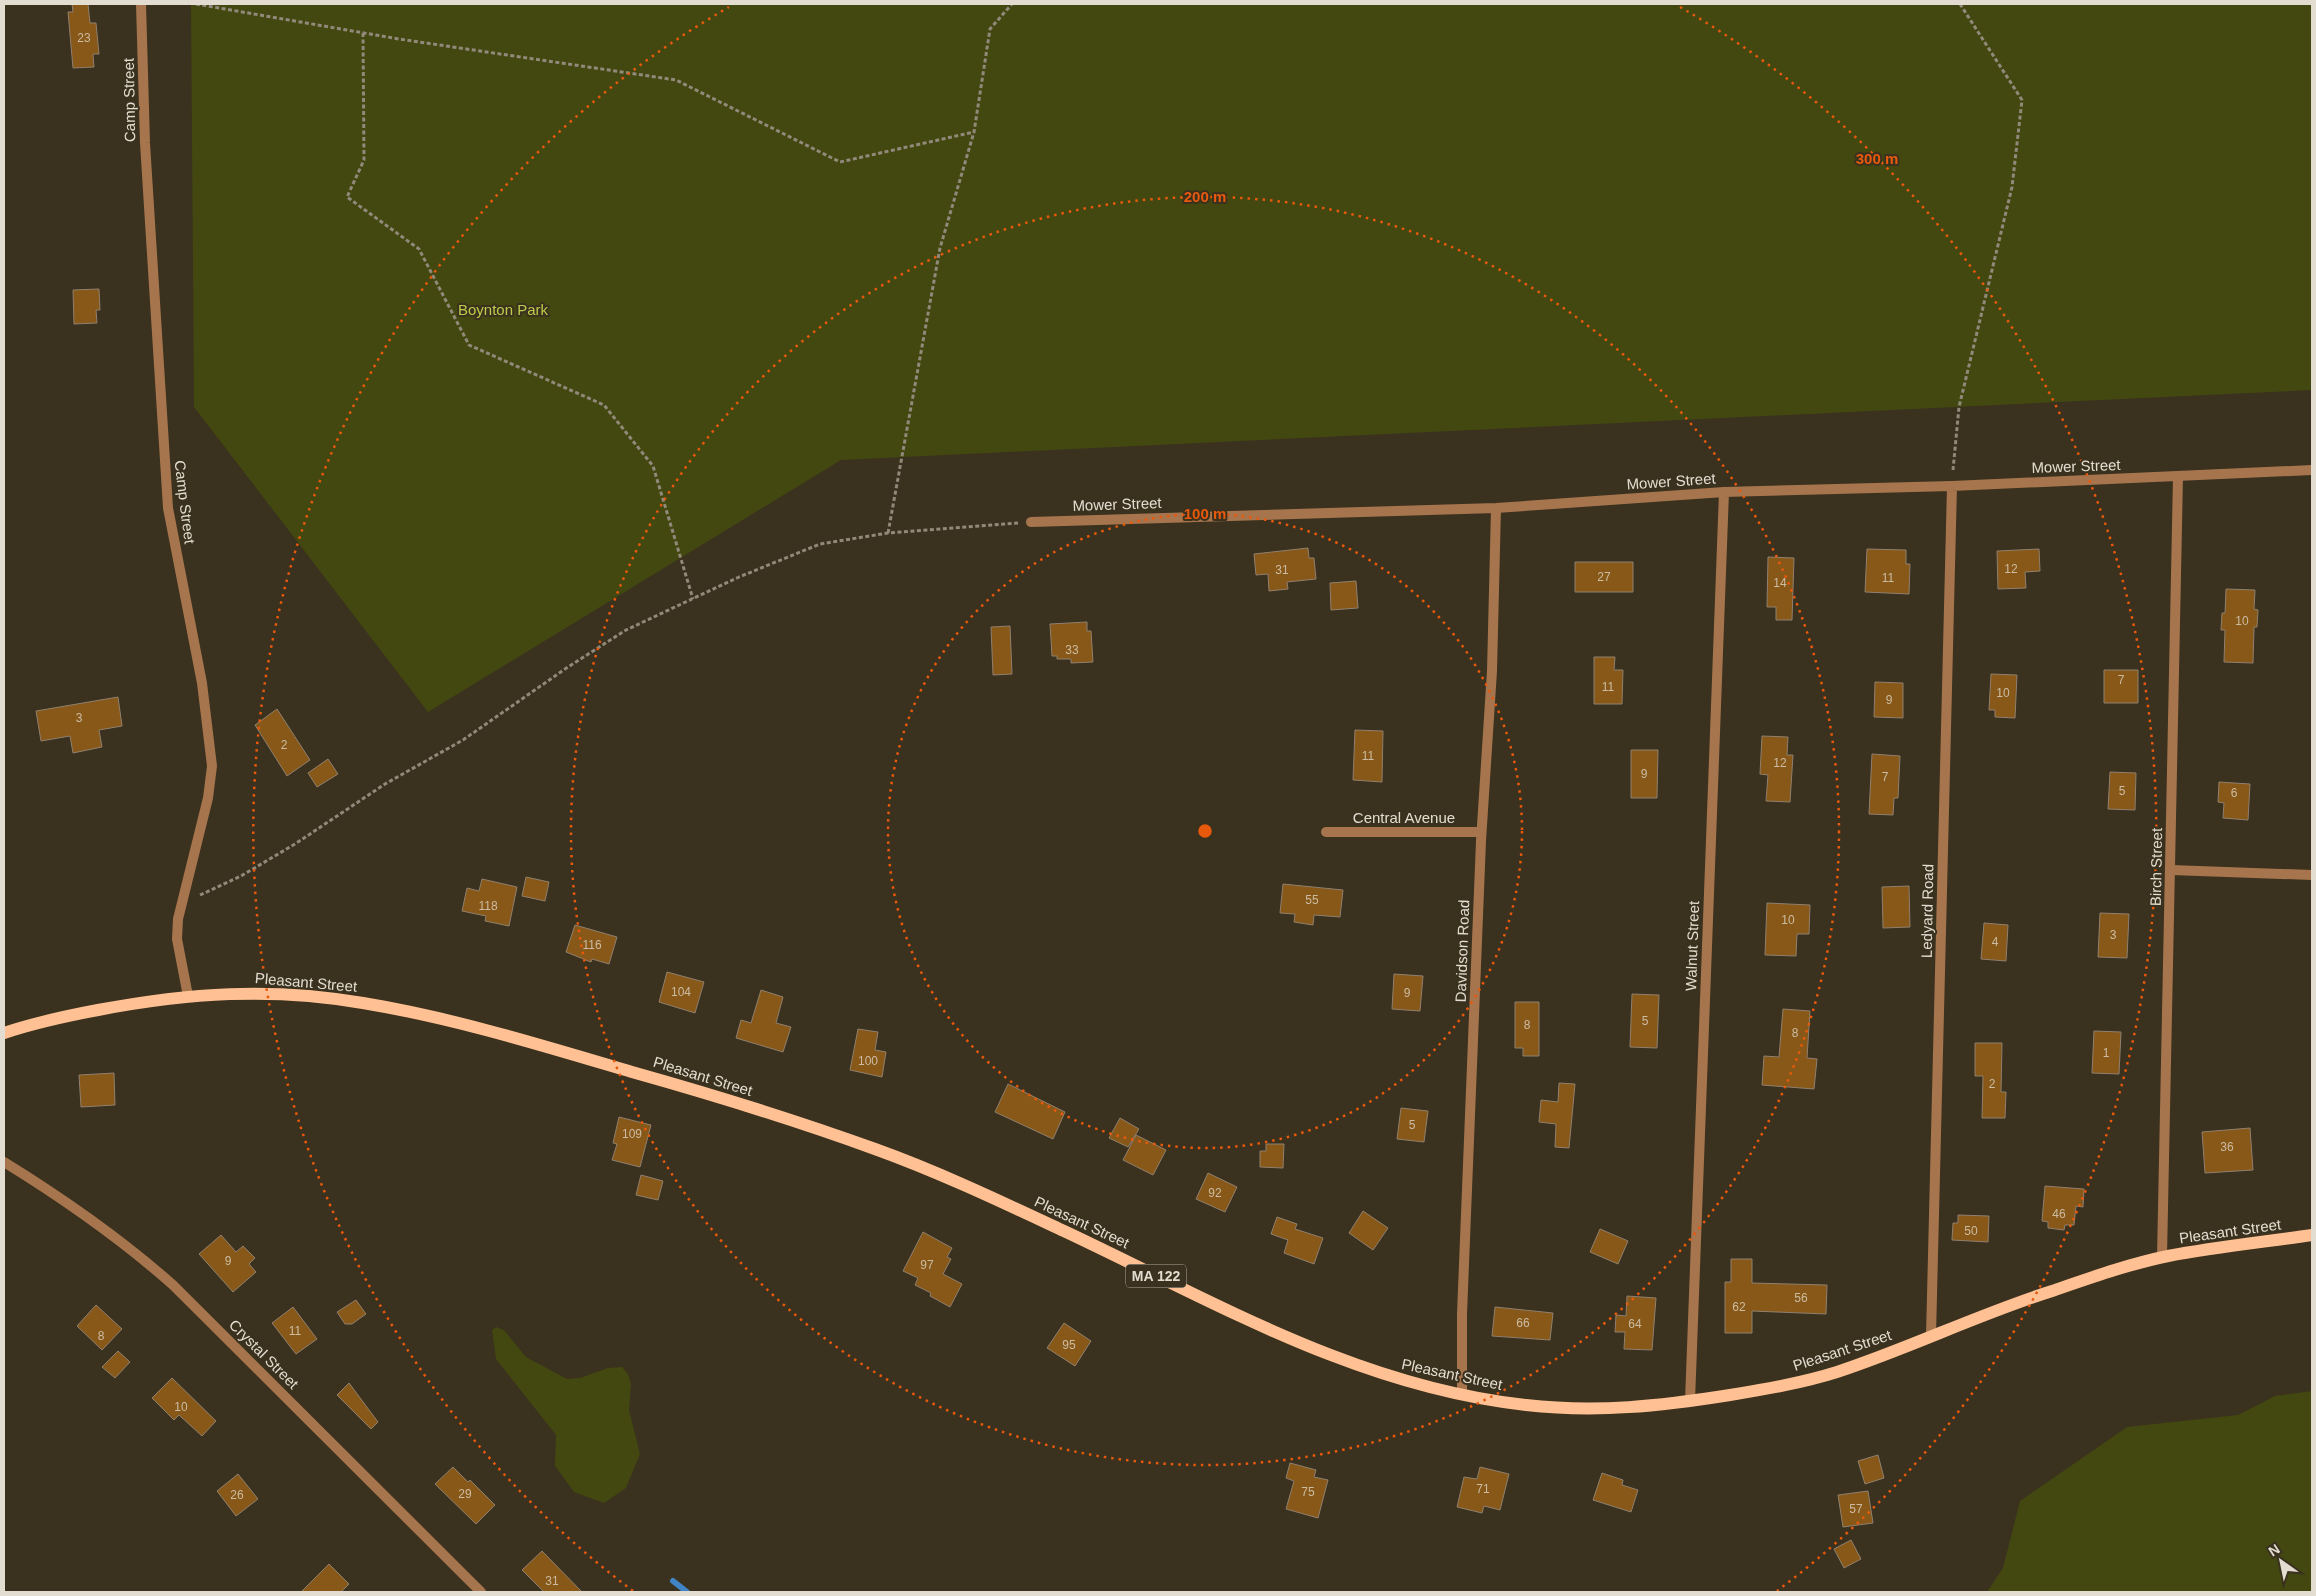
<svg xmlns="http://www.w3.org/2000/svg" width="2316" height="1596" viewBox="0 0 2316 1596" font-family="Helvetica,sans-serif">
<rect width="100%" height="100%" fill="#3a311e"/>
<path fill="#434811" d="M191 4H2312V390L841 460 428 712 194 407Z
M496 1327 504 1330 526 1357 567 1379 580 1378 608 1368 622 1367 628 1374 631 1384 629 1410 640 1454 626 1488 604 1503 574 1492 555 1466 556 1435 496 1359 492 1330Z
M2312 1391V1592H1987L2003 1568 2020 1501 2127 1427 2238 1415 2275 1396Z"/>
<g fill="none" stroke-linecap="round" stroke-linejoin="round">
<path stroke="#4084c6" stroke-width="6" d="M673 1581 687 1592"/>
</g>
<path fill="#875818" stroke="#90806e" d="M72 4H88L90 23H96L99 54H93L94 67 73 68 68 12H73Z
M99 289 100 310H96L97 323 74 324 73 290Z
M1308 548 1309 558H1314L1316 579 1287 582 1288 589 1269 591 1268 574 1256 575 1254 554Z
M1867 549 1906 550V564H1910L1909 594 1865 592Z
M2039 549 2040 571 2025 572 2026 588 1998 589 1997 551Z
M1768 557 1794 558 1792 620H1776V607H1767Z
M1575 562H1633V592H1575Z
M1356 581 1358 608 1331 610 1330 583Z
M2226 589 2255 590 2254 609 2258 610 2257 627H2254L2253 663 2224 662 2225 630H2221L2222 613H2225Z
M1087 622V631H1091L1093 662 1071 663V659H1057V656H1052L1050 624Z
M1010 626 1012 674 993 675 991 627Z
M1594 657H1615L1614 670H1623L1622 704H1594Z
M2104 670H2138V703H2104Z
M1991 674 2017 675 2015 718 1995 717V710H1989Z
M1875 682 1903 683V718L1874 717Z
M118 697 122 726 99 730 102 747 73 753 70 736 41 741 36 711Z
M277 709 310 760 287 776 255 725Z
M1355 730 1383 731 1382 782 1353 780Z
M1762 736 1788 737 1787 755H1793L1790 802 1766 801 1768 775 1760 774Z
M1631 750H1658L1657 798H1631Z
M1872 754 1900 756 1898 798H1894L1893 815 1869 814Z
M328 759 338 774 317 787 308 773Z
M2110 772 2136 773 2135 810 2108 809Z
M2219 782 2250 784 2248 820 2223 818 2224 803 2218 802Z
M526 877 549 882 545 901 522 896Z
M482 879 517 887 509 926 485 921 486 916 462 911 467 888 479 891Z
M1283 884 1343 890 1340 917 1314 915 1313 925 1294 922 1295 914 1280 913Z
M1909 886 1910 927 1883 928 1882 887Z
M1767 903 1810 905 1809 934H1797L1796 956 1765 955Z
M2100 913 2129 914 2127 958 2098 957Z
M1984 923 2008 925 2006 961 1981 959Z
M575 925 617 937 609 964 592 959 591 962 566 952Z
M667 972 704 982 695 1013 659 1002Z
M1394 974 1423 976 1420 1011 1392 1009Z
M761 990 783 997 776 1023 791 1027 783 1052 736 1038 741 1020 751 1023Z
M1632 994 1659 995 1657 1048 1630 1047Z
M1515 1002H1539V1056H1523V1048H1515Z
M1783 1009 1810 1011 1807 1058 1817 1059 1814 1089 1762 1085 1764 1056 1779 1057Z
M858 1029 878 1032 875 1050 886 1052 882 1077 850 1070Z
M2094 1031 2121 1032 2119 1074 2092 1073Z
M1975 1043H2002L2001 1092H2006L2005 1118H1982L1983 1076H1975Z
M114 1073 115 1105 81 1107 79 1075Z
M1559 1083 1575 1084 1569 1148 1555 1147 1556 1124 1539 1122 1541 1100 1558 1102Z
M1008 1084 1065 1112 1053 1139 995 1112Z
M1401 1108 1428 1111 1424 1142 1397 1139Z
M619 1117 651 1125 640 1167 612 1160 617 1144 613 1143Z
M1120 1118 1139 1129 1128 1147 1109 1138Z
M2250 1128 2253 1170 2205 1173 2202 1132Z
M1136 1135 1166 1150 1153 1175 1123 1160Z
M1266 1144H1284L1283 1168 1260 1167V1151H1266Z
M1208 1173 1237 1187 1225 1212 1196 1199Z
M641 1175 663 1181 658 1200 636 1195Z
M2045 1186 2084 1189 2083 1207 2076 1206 2074 1225H2065L2064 1230 2048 1228V1222L2042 1221Z
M1363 1211 1388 1228 1373 1250 1349 1233Z
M1958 1215 1989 1216 1988 1242 1952 1240 1953 1223H1958Z
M1277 1217 1297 1224 1295 1229 1323 1238 1314 1264 1284 1253 1288 1240 1271 1234Z
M1600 1229 1628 1241 1618 1264 1590 1252Z
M923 1232 952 1248 947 1257 951 1259 943 1274 962 1284 950 1307 930 1296 931 1293 915 1285 918 1278 903 1271Z
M221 1235 236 1252 243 1246 255 1258 249 1264 256 1272 233 1292 199 1254Z
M1731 1259H1752V1283L1827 1285 1826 1314 1752 1311V1333H1725V1282H1731Z
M1627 1296 1656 1298 1652 1350 1624 1349 1625 1332H1615L1616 1315 1626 1316Z
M356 1300 366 1314 352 1324H345L337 1312Z
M96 1305 122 1329 102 1350 77 1326Z
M293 1307 317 1339 296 1354 272 1323Z
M1495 1307 1553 1313 1550 1340 1492 1336Z
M1064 1323 1091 1341 1075 1366 1047 1348Z
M118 1351 130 1362 115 1378 102 1367Z
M172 1378 216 1421 202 1436 179 1415 174 1420 152 1398Z
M349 1383 378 1422 371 1429 337 1395Z
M1878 1455 1884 1478 1865 1484 1858 1461Z
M1290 1463 1316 1470 1314 1477 1328 1480 1318 1518 1286 1509 1294 1481 1286 1478Z
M453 1467 468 1482 470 1480 495 1505 476 1524 435 1484Z
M1480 1467 1509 1474 1500 1510 1484 1506 1482 1513 1457 1507 1464 1477 1477 1479Z
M1602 1473 1623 1480 1622 1485 1638 1490 1631 1512 1593 1500Z
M238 1474 258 1499 236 1516 217 1491Z
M1868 1491 1873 1523 1843 1527 1838 1495Z
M1851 1540 1861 1559 1844 1568 1834 1549Z
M542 1551 582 1592H544L522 1570Z
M329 1564 349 1584 341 1592H301Z"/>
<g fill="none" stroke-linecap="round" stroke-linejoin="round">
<path stroke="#91897a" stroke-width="3" stroke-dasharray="4 2.5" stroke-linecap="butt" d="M196 4 399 39 676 80 840 162 974 132
M363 33 364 160 347 197 419 249 469 345 604 405 653 466 693 599
M1953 470 1959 407 2012 187 2022 100 1960 4
M888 533 940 248 974 132 990 29 1012 4
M200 895 241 876 295 844 385 784 463 740 565 669 626 630 739 577 820 544 888 533 1018 523"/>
<path stroke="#a6754e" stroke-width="10" d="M2171 870 2312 875"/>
<path stroke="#a6754e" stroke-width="10" d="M141 4 145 143 168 508 202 683 212 766 208 798 178 919 177 939 188 996
M1031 522 1496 508 1724 492 1952 486 2312 470
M1326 832H1481
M4 1162C64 1199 120 1238 173 1285L481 1592
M2162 1257 2178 477
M1931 1336 1952 486
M1462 1394V1314L1481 841 1492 671 1496 508
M1690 1401 1724 492"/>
<path stroke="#ffc193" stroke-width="12" d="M4 1033C34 1023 66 1016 98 1010 188 993 271 987 363 1003 454 1018 544 1046 632 1072 714 1095 795 1120 875 1149 939 1172 1002 1202 1064 1231 1213 1301 1358 1387 1526 1405 1597 1413 1661 1406 1730 1395 1766 1389 1802 1383 1837 1372 1910 1348 1979 1314 2052 1291 2090 1278 2129 1264 2168 1256 2216 1247 2264 1242 2312 1235"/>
</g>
<g fill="none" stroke="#e8590c" stroke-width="2.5" stroke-dasharray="2.5 5">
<circle cx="1205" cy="831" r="317"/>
<circle cx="1205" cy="831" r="634"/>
<path d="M633 1591A951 951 0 0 1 729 7M1680 7A951 951 0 0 1 1777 1591"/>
</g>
<g text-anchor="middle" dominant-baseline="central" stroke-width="4" stroke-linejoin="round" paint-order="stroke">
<g font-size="12" fill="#ccbca3">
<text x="84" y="38">23</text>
<text x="2011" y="569">12</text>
<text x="1282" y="570">31</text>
<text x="1604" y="577">27</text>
<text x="1888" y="578">11</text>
<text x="1780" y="583">14</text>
<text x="2242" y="621">10</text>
<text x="1072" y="650">33</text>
<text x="2121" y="680">7</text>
<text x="1608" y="687">11</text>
<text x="2003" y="693">10</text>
<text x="1889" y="700">9</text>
<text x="79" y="718">3</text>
<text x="284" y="745">2</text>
<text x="1368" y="756">11</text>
<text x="1780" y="763">12</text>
<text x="1644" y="774">9</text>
<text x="1885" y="777">7</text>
<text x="2122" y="791">5</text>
<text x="2234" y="793">6</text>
<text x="1312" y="900">55</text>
<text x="488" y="906">118</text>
<text x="1788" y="920">10</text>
<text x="2113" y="935">3</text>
<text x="1995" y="942">4</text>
<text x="592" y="945">116</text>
<text x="681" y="992">104</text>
<text x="1407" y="993">9</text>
<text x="1645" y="1021">5</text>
<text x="1527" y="1025">8</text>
<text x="1795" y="1033">8</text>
<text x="2106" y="1053">1</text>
<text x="868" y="1061">100</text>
<text x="1992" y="1084">2</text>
<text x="1412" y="1125">5</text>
<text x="632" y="1134">109</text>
<text x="2227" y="1147">36</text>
<text x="1215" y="1193">92</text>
<text x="2059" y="1214">46</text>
<text x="1971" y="1231">50</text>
<text x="228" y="1261">9</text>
<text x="927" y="1265">97</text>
<text x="1801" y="1298">56</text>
<text x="1739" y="1307">62</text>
<text x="1523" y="1323">66</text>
<text x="1635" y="1324">64</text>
<text x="295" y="1331">11</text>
<text x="101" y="1336">8</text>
<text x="1069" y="1345">95</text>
<text x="181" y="1407">10</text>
<text x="1483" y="1489">71</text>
<text x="1308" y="1492">75</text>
<text x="465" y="1494">29</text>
<text x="237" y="1495">26</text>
<text x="1856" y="1509">57</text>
<text x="552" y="1581">31</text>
</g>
<rect fill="#3a311e" stroke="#b0a99b" stroke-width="1" x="1126" y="1264.5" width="60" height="23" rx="4"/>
<g font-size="14" font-weight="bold" fill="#e3ddd1">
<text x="1156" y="1276">MA 122</text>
</g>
<g font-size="15" fill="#e3ddd1" stroke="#3a311e">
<text transform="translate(129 100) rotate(-91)">Camp Street</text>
<text transform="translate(2076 466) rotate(-2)">Mower Street</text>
<text transform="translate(1671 481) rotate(-4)">Mower Street</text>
<text transform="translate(185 502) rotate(83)">Camp Street</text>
<text transform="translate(1117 504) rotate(-2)">Mower Street</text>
<text x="1404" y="817">Central Avenue</text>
<text transform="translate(2156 867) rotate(-89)">Birch Street</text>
<text transform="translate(1927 911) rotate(-89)">Ledyard Road</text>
<text transform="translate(1692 946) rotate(-88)">Walnut Street</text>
<text transform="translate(1462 951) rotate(-88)">Davidson Road</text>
<text transform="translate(306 982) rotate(5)">Pleasant Street</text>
<text transform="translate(703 1076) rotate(17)">Pleasant Street</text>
<text transform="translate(1082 1222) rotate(25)">Pleasant Street</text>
<text transform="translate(2230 1231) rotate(-8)">Pleasant Street</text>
<text transform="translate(1842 1350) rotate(-18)">Pleasant Street</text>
<text transform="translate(264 1354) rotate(45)">Crystal Street</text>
<text transform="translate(1452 1374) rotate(12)">Pleasant Street</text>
</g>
<g font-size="15" fill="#becb4a" stroke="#3a311e">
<text x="503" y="309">Boynton Park</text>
</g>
</g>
<circle cx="1205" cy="831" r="8" fill="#e8590c" stroke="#3a311e" stroke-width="2.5"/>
<g font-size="15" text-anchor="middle" font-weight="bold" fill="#e8590c" stroke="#3a311e" stroke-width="4" stroke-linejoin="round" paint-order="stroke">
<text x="1877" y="164">300 m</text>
<text x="1205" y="202">200 m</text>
<text x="1205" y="519">100 m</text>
</g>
<rect width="2316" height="1596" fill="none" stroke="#e3ddd1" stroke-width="10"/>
<g transform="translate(2281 1561) rotate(327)" stroke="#3a311e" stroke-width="4" paint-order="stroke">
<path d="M0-4L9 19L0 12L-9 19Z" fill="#e3ddd1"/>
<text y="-8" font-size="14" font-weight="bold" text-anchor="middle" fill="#e3ddd1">N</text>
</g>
</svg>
